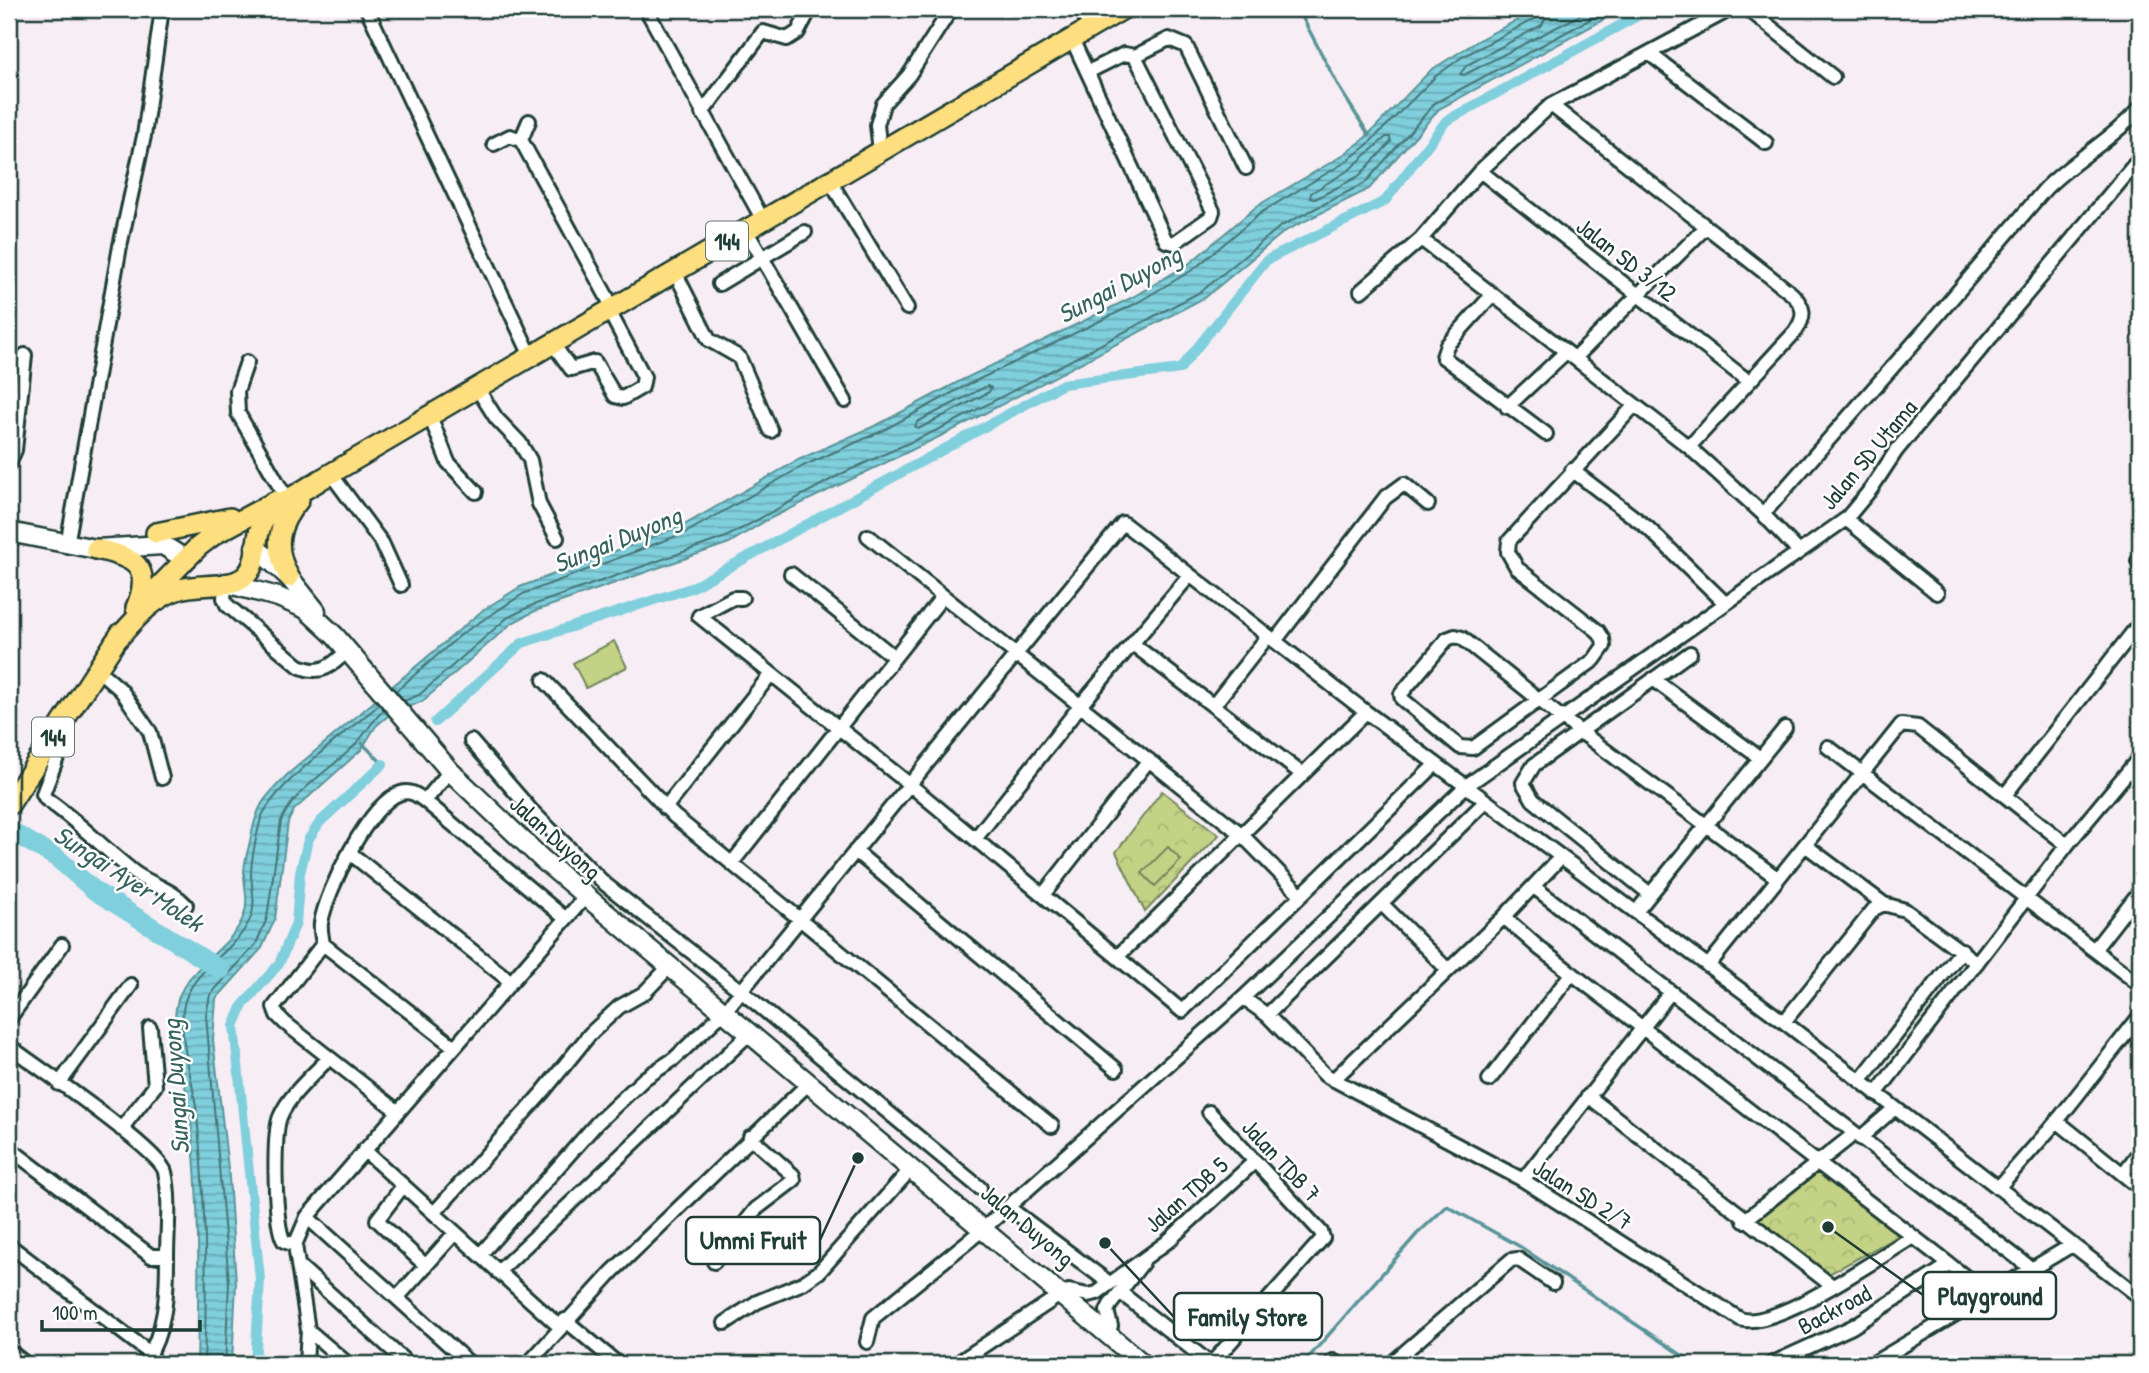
<svg xmlns="http://www.w3.org/2000/svg" width="2149" height="1373" viewBox="0 0 2149 1373" font-family="'Patrick Hand',sans-serif">
<defs>
<pattern id="forest-crowns" width="20" height="18" patternUnits="userSpaceOnUse" patternTransform="scale(1.75)"><rect width="20" height="18" fill="#c4d286"/><path d="M2 6a3 3 0 1 1 6 0M12 15a3 3 0 1 1 6 0" fill="none" stroke="#a8b574"/></pattern>
<pattern id="water-rules" width="6" height="5" patternUnits="userSpaceOnUse" patternTransform="scale(1.75)"><rect width="6" height="5" fill="#80cfdd"/><path d="M0 2.5h6" fill="none" stroke="#68a9b4"/></pattern>
</defs>
<rect width="100%" height="100%" fill="#f7edf4"/>
<filter id="ink" filterUnits="userSpaceOnUse"><feTurbulence type="fractalNoise" baseFrequency=".0143" numOctaves="2"/><feDisplacementMap in="SourceGraphic" scale="14" xChannelSelector="R" yChannelSelector="G"/><feConvolveMatrix kernelMatrix="1 2 1 2 8 2 1 2 1" color-interpolation-filters="sRGB"/></filter>
<g filter="url(#ink)">
<path fill="url(#forest-crowns)" stroke="#72885d" stroke-width="2" d="M1162 791 1219 835 1145 912 1116 852Z
M1818 1169 1900 1235 1829 1274 1755 1219Z"/>
<path fill="#c4d286" stroke="#72885d" stroke-width="2" d="M614 641 627 667 586 688 573 663Z
M1168 847 1181 860 1155 886 1142 873Z"/>
<path fill="url(#water-rules)" stroke="#599599" stroke-width="2" d="M1539 9H1623L1439 109 1369 189 1285 231 1206 297 951 431 767 520 729 543 535 611 512 623 423 701 388 716 376 726 361 750 294 810 288 822 275 919 262 948 216 999 213 1040 229 1177 236 1283 232 1364H197C199 1281 200 1197 190 1114 186 1080 171 1042 176 1008 182 967 231 952 244 915 249 901 244 887 244 873 244 862 248 851 250 841 257 805 262 800 288 774L483 610 520 587 684 525 800 459 879 424 960 381 1131 298 1190 263 1257 206 1340 157 1362 141 1431 70 1484 37Z"/>
<g fill="none" stroke-linecap="round" stroke-linejoin="round">
<path stroke="#467778" stroke-width="2" d="M1549 9 1542 25 1467 65 1460 74 1464 75 1592 9
M1386 137H1390L1391 142 1359 176 1315 199 1310 198 1311 193 1349 170Z
M987 386 991 388 989 392 920 428 915 427 917 422Z
M396 691 463 633 523 594 687 532 803 466 882 431 963 387 1135 304 1194 269 1262 212 1344 163 1366 146 1436 76 1462 57 1536 18 1541 9
M404 701 419 695 507 618 533 605 726 537 841 474 948 425 1202 291 1281 226 1365 183 1435 103 1609 9
M204 1364C208 1281 205 1198 197 1115 194 1081 179 1044 183 1010 188 969 237 953 251 917 256 904 252 889 251 875 251 859 256 838 260 822 267 790 352 728 380 704
M225 1364 229 1283 206 1015 210 995 256 944 267 918 281 821C295 789 329 771 353 747 365 736 371 721 384 710"/>
<path stroke="#599599" stroke-width="3.5" d="M1298 9 1340 89 1369 135
M362 743 383 764
M1303 1364 1417 1234 1447 1206 1519 1246 1695 1364"/>
<path stroke="#80cfdd" stroke-width="10" d="M435 722 522 643 691 588 1063 384 1180 369 1267 260 1385 201 1446 121 1650 9
M255 1364 260 1279 234 1026 243 1005 279 964 296 923 300 873 308 840 320 822 383 764"/>
<path stroke="#80cfdd" stroke-width="19" d="M9 830 57 858 95 891 221 970"/>
<defs>
<path id="minor" d="M367 9 531 356
M646 9 763 220
M1081 9 1090 28
M1748 9 1833 77
M1072 39 1166 241 1174 243 1211 217 1213 211 1135 56 1124 54 1088 72
M1650 54 1766 143
M1135 56 1169 39 1186 46 1246 168
M1551 105 1792 294C1805 307 1806 316 1795 332L1689 447
M702 113 763 32 787 39 798 32 810 9
M529 121 521 140 613 308
M494 144 510 136 521 140
M880 151 877 125 883 104 909 75 951 9
M1480 171 1748 381
M830 181 907 308
M746 230 845 401
M1421 239 1689 447 1763 514 1799 552
M675 272 709 340 739 357 771 431
M719 284 805 232
M1361 291 1421 239 1480 171 1551 105 1731 9
M1492 295 1447 345 1443 357 1546 434
M553 344 571 369 595 362 615 396 623 398 642 387 644 377 609 311
M1575 358 1706 227
M247 362 237 391 238 413 285 496
M477 388 496 418 520 443 530 460 539 504 557 538
M1635 405 1509 541 1508 552 1517 568 1598 631 1603 639 1604 646 1594 660 1473 748 1460 747 1402 699 1401 694 1447 639 1455 636 1462 638 1562 718 1777 878
M1507 407 1566 352
M430 416 448 462 476 492
M9 464 15 450 25 355
M1572 470 1648 528 1725 603
M331 474 382 543 401 585
M1763 514 1926 329 2045 189C2075 159 2112 140 2140 108
M1846 519 1937 593
M868 536 1241 834 1301 895
M67 545 120 246 144 136 162 9
M2138 561 2140 562
M791 574 894 657
M226 583 224 598 227 605 299 666C320 676 332 666 347 651
M742 598H733L699 616 909 784 1182 1011 1436 764
M1275 641 1385 498 1404 484 1428 504
M1134 645 1302 774
M97 669 121 690 150 732 162 778
M1653 679 1760 758
M544 680 674 816 1052 1126
M1213 706 1268 636
M51 740 58 755 43 794 46 799C78 821 104 849 135 873 152 885 171 889 186 905
M471 741 530 809 605 884 741 991 980 1188
M1828 747 2140 985
M2005 795 2140 623
M425 801 566 919
M665 808 771 674
M975 839 1080 706 1190 575
M1805 845 1884 904
M855 851 1116 1069
M350 853 511 982
M732 863 943 596
M1534 887 2032 1269
M1650 894 1533 800 1523 783 1534 765 1690 653
M1043 895 1149 760
M1383 905 1448 970
M1636 912 1785 728
M1504 917 1539 948 1989 1295
M323 944 453 1046
M2094 950 2140 891
M1117 957 1366 712
M1708 966 1901 725 1918 727 2067 845
M1243 998 1267 1015 1325 1075 1523 1180 1740 1319C1774 1331 1879 1257 1913 1237
M1267 1015 1486 801
M9 1019 62 945
M1784 1022 1874 909 1884 904 1905 910 1977 963
M9 1046C34 1065 160 1150 165 1172 171 1199 167 1230 167 1257 167 1296 166 1331 144 1364
M1333 1080 1504 917 1561 857
M1489 1080 1572 973
M1860 1081 1962 950
M59 1084 131 985
M1876 1094 2067 845 2140 757
M1588 1096 1831 1285
M396 1110 285 1023 277 1015 274 1007 323 944C322 937 320 930 321 923 326 892 369 802 401 793 411 790 417 795 425 801L450 771
M1209 1112 1321 1232 1323 1238 1211 1364
M2057 1121 2140 1188
M121 1129 155 1086 150 1028
M1860 1138 1895 1108
M9 1148 151 1256H167
M364 1150 560 1327
M2123 1174 2140 1151
M1523 1180 1670 993
M403 1186 377 1220 426 1266
M1998 1188 2057 1121 2140 1016
M1008 1207 1108 1282
M434 1213 542 1093 590 1034 619 1007 644 993 670 966
M307 1217 470 1364
M1744 1221 1854 1134
M9 1245 151 1354
M295 1245 284 1241C274 1227 273 1133 280 1117 289 1095 313 1075 329 1058
M480 1255 597 1123 645 1078 674 1059 725 1011 1123 523 1366 712 1784 1022 2140 1297
M714 1262 756 1209 794 1180 793 1175 750 1137
M298 1265 408 1364
M498 1272 751 1032
M1069 1291 1088 1295 1097 1293 1167 1242 1253 1163
M1121 1293 1211 1364
M397 1298 455 1233
M565 1320 618 1364
M725 1323 757 1302 803 1283 819 1272 910 1170
M1111 1326 1107 1311 1110 1305 1143 1262
M308 1330 348 1364
M867 1342 873 1318 982 1230 1243 998 1466 786 1846 519 1871 489 1896 451 2140 158
M9 1351 26 1364
M1333 1361 1338 1364
M306 1364 308 1330 295 1245 307 1217 585 897
M528 1364 612 1272 810 1082
M956 1364 1060 1295
M1391 1364 1511 1260 1518 1259 1553 1283
M1771 1364 1852 1327 1949 1265
M1872 1364 2072 1245
M2055 1364 2072 1362 2082 1364"/>
<path id="secondary" d="M9 532 96 549 163 545 185 559
M255 547 289 577 316 611
M226 583 278 597 306 609 335 636 450 771 543 860 1143 1364"/>
<path id="primary" d="M156 533 230 518
M96 549C133 557 154 565 136 608
M289 577C273 548 277 525 299 500
M148 598 198 547 215 534 276 501
M114 643C133 622 152 597 180 589 199 583 228 589 244 577 260 565 253 539 263 522 275 504 302 492 320 480L1123 9
M9 805 121 633"/>
</defs>
<use href="#minor" stroke="#1f3d34" stroke-width="18"/>
<use href="#secondary" stroke="#1f3d34" stroke-width="23"/>
<use href="#primary" stroke="#1f3d34" stroke-width="24"/>
<use href="#minor" stroke="#fff" stroke-width="12"/>
<use href="#secondary" stroke="#fff" stroke-width="18"/>
<use href="#primary" stroke="#fedf80" stroke-width="19"/>
</g>
</g>
<g text-anchor="middle" dominant-baseline="central" stroke-width="5" stroke-linejoin="round" paint-order="stroke">
<g fill="#fff" stroke="#627771" stroke-width="2">
<rect x="706" y="221.5" width="42" height="39" rx="5"/>
<rect x="32" y="717.5" width="42" height="39" rx="5"/>
</g>
<g font-size="23" font-weight="bold" fill="#1f3d34">
<text x="727" y="241">144</text>
<text x="53" y="737">144</text>
</g>
<g font-size="24" fill="#1f3d34" stroke="#fff">
<text transform="translate(1627 259) rotate(38)">Jalan SD 3/12</text>
<text transform="translate(1868 454) rotate(-50)">Jalan SD Utama</text>
<text transform="translate(556 837) rotate(42)">Jalan Duyong</text>
<text transform="translate(1282 1160) rotate(47)">Jalan TDB 7</text>
<text transform="translate(1186 1194) rotate(-41)">Jalan TDB 5</text>
<text transform="translate(1583 1194) rotate(32)">Jalan SD 2/7</text>
<text transform="translate(1028 1225) rotate(40)">Jalan Duyong</text>
<text transform="translate(1834 1309) rotate(-28)">Backroad</text>
</g>
<g font-size="26" font-style="italic" fill="#37625e" stroke="#fff">
<text transform="translate(1119 284) rotate(-28)">Sungai Duyong</text>
<text transform="translate(617 539) rotate(-22)">Sungai Duyong</text>
<text transform="translate(129 878) rotate(33)">Sungai Ayer Molek</text>
<text transform="translate(175 1087) rotate(-94)">Sungai Duyong</text>
</g>
</g>
<path fill="none" stroke="#1f3d34" stroke-width="2.5" d="M858 1158L820 1240M1828 1227L1923 1295M1105 1243L1174 1317"/>
<g fill="#1f3d34" stroke="#fff" stroke-width="2.5">
<circle cx="858" cy="1158" r="7"/>
<circle cx="1828" cy="1227" r="7"/>
<circle cx="1105" cy="1243" r="7"/>
</g>
<g fill="#fff" stroke="#1f3d34" stroke-width="2.5">
<rect x="686" y="1217" width="134" height="47" rx="7"/>
<rect x="1923" y="1272" width="133" height="47" rx="7"/>
<rect x="1174" y="1293" width="148" height="47" rx="7"/>
</g>
<g font-size="26" text-anchor="middle" font-weight="bold" fill="#1f3d34">
<text x="753" y="1249">Ummi Fruit</text>
<text x="1990" y="1305">Playground</text>
<text x="1248" y="1326">Family Store</text>
</g>
<rect width="2149" height="1373" fill="none" stroke="#fff" stroke-width="35"/>
<rect x="18" y="18" width="2114" height="1338" fill="none" stroke="#1f3d34" stroke-width="2.5" filter="url(#ink)"/>
<path d="M42 1320v10h158v-10" fill="none" stroke="#1f3d34" stroke-width="3.5"/>
<text x="52" y="1320" font-size="21" fill="#1f3d34" stroke="#ffffff" stroke-width="5" paint-order="stroke">100 m</text>
</svg>
